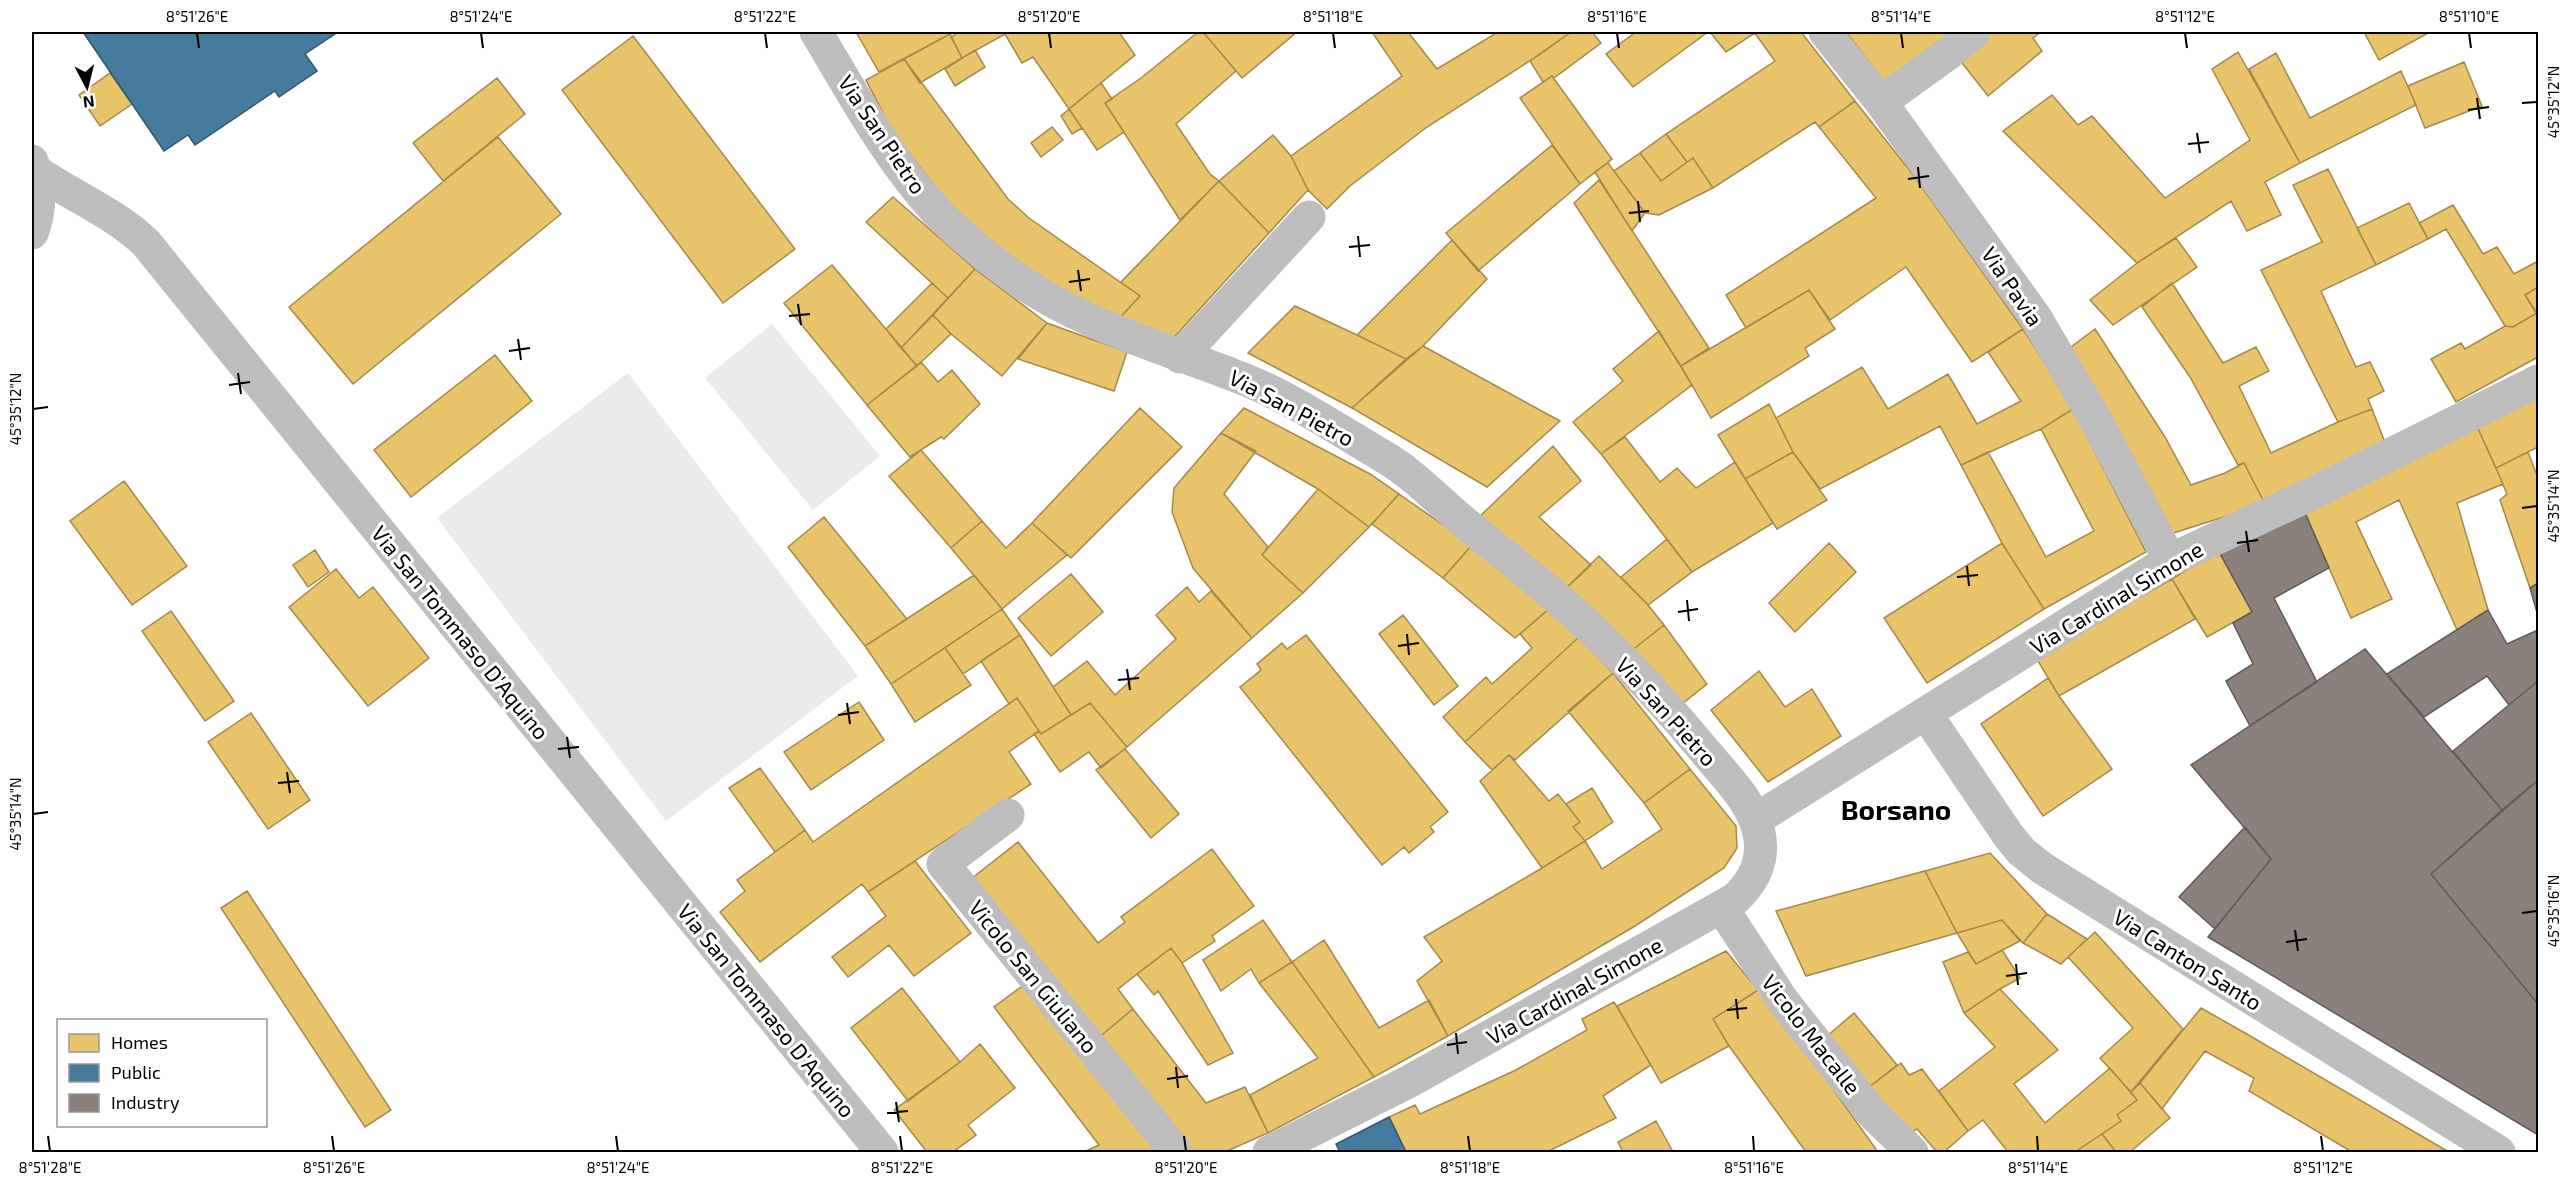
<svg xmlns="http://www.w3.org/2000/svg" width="2570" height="1184" viewBox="0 0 2570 1184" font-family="'Exo 2',sans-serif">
<rect width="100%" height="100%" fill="#fff"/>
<path fill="#ebebeb" d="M772 324 880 456 813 510 705 378Z
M628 373 858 676 666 821 437 518Z"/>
<path fill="#e9c46a" stroke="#a3894a" stroke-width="1.5" d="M856 32H948L950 34 879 72Z
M959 32H1119L1135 55 1069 109 1033 57 1022 63 1005 34 962 58 951 37Z
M1198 32H1203L1236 71 1176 124 1210 174 1219 181 1180 220 1105 103 1141 78Z
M1203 32H1297L1242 78Z
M1372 32H1408L1437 69 1498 32H1571L1539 55 1427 127 1350 186 1327 209 1308 190 1291 156 1402 76Z
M1571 32H1592L1601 43 1554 78 1552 76 1543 82 1530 61Z
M1636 32H1708L1633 87 1606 54Z
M1710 32H1754L1755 33 1726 52Z
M1754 32H1801L1855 101 1819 127 1815 122 1713 188 1693 158 1687 162 1666 134 1775 61Z
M1846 32H1958L1886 84Z
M1988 32H2041L2033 38 2042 51 1988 96 1959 59Z
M2364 32H2430L2379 60Z
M950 34 962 58 920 83 904 59Z
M633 36 795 249 723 303 562 90Z
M975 50 985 67 955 86 945 69Z
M2238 52 2300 163 2265 182 2281 215 2247 231 2231 201 2137 263 2003 131 2052 95 2078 125 2092 116 2165 198 2250 140 2212 69Z
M2276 53 2310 118 2401 71 2416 105 2300 163 2249 69Z
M904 59 1008 199 1029 218 1140 296 1117 321 999 253 951 207 893 132 866 80Z
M2464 62 2482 106 2425 128 2408 86Z
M110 73 132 104 100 126 79 95Z
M1552 76 1612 159 1580 184 1520 98Z
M497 78 525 114 443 181 413 143Z
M1101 83 1112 99 1105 103 1124 132 1097 150 1069 109Z
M1855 101 1914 176 2023 329 1972 362 1906 267 1830 320 1809 290 1746 328 1726 295 1876 198 1819 127Z
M1069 109 1082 128 1072 134 1061 116Z
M1052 127 1063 140 1041 157 1031 143Z
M1666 134 1687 162 1661 181 1640 153Z
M1273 135 1291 156 1308 190 1269 233 1219 181Z
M498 137 561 214 353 384 289 307Z
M1552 145 1580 184 1478 271 1446 233Z
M1640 153 1661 181 1693 158 1713 188 1659 215 1645 213 1614 171Z
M1608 163 1645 213 1632 231 1595 172Z
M2328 169 2376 265 2321 291 2356 367 2370 362 2384 391 2368 399 2372 409 2338 422 2261 270 2322 242 2293 185Z
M1599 180 1709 348 1681 366 1574 203Z
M1219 181 1269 233 1168 344 1117 321 1140 296 1121 282Z
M893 197 975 269 948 298 866 222Z
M2409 203 2428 239 2376 265 2357 228Z
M2453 205 2483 254 2497 247 2514 274 2538 261V287L2525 295 2537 313 2513 327 2505 326 2446 229 2428 239 2419 223Z
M2176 238 2197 267 2113 325 2090 300 2137 263Z
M1452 240 1487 279 1423 346 1406 359 1357 335Z
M832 265 917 366 867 405 784 303Z
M975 269 1047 323 1002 376 951 334 933 315Z
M932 283 948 298 901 348 886 329Z
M2172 283 2223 363 2256 347 2269 371 2239 386 2271 453 2338 422 2372 409 2386 445 2265 504 2244 463 2238 465 2190 377 2142 307Z
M2538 287V316L2525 295Z
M1809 290 1835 329 1805 348 1809 356 1711 418 1681 366Z
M1295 306 1357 335 1406 359 1352 408 1248 353Z
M2537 313 2538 357 2456 402 2431 359 2461 343 2465 349 2505 326 2513 327Z
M933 315 951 334 917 366 901 348Z
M1047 323 1127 352 1114 391 1018 359Z
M2023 329 2073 409 2041 429 1961 465 1940 426 1820 489 1793 452 1776 418 1862 367 1888 409 1948 374 1977 424 2021 401 1988 352Z
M2095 329 2165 437 2191 485 2225 473 2244 463 2265 504 2170 534 2063 353Z
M1659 331 1692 385 1601 454 1573 422 1623 381 1613 369Z
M1423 346 1560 421 1487 487 1352 408Z
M495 355 532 401 411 497 374 450Z
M921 362 938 382 952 370 980 404 944 439 941 437 910 457 867 405Z
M2538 392V447L2496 468 2475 422Z
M1769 404 1793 452 1745 479 1718 435Z
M1140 408 1182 447 1071 558 1032 523Z
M1244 408 1370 474 1399 494 1369 527 1318 489 1221 433Z
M2073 409 2146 552 2044 609 2002 543 1961 465 1988 452 2046 557 2094 531 2041 429Z
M2475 422 2503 484 2457 503 2488 610 2457 630 2399 500 2356 522 2392 599 2351 618 2302 506Z
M1221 433 1256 451 1224 494 1268 547 1262 555 1303 593 1252 638 1193 568 1172 512 1174 488Z
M1625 437 1660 482 1677 468 1696 488 1735 462 1773 523 1692 572 1601 454Z
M1553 446 1581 481 1539 517 1591 565 1563 591 1476 520Z
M921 450 982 521 951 548 889 476Z
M1793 452 1827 500 1777 529 1745 479Z
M2528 452 2538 478V583L2530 588 2500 500 2507 494 2496 468Z
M124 481 187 566 132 605 70 521Z
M1318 489 1369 527 1303 593 1262 555Z
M1399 494 1472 545 1443 578 1372 524Z
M824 517 907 619 865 646 788 547Z
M982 521 1006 548 1032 523 1067 555 1002 609 951 548Z
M1667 539 1692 572 1648 605 1621 577Z
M1829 543 1856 572 1795 632 1769 603Z
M2002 543 2044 609 1927 683 1884 618Z
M1472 545 1549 609 1515 638 1443 578Z
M315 550 329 572 308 587 293 565Z
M2218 550 2252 612 2207 637 2172 579Z
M1599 556 1648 605 1664 625 1631 651 1563 591Z
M336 569 359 598 373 587 429 658 368 706 289 607Z
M1071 574 1103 612 1051 656 1018 618Z
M974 575 1002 609 891 684 865 646Z
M2172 579 2195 619 2059 696 2035 656Z
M1187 587 1199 602 1211 591 1252 638 1127 747 1090 703 1071 715 1053 687 1087 661 1115 695 1176 639 1156 615Z
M1002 609 1020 635 963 674 945 648Z
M1549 609 1579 637 1465 742 1443 717 1486 677 1492 684 1532 648 1520 634Z
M171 611 234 701 205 721 142 631Z
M1403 615 1458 686 1434 705 1379 634Z
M1664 625 1707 684 1677 708 1631 651Z
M1020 635 1071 715 1041 734 1017 698 1009 704 981 661Z
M1306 635 1448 812 1430 827 1434 832 1409 853 1404 847 1382 865 1240 687 1261 670 1257 664 1282 643 1287 649Z
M1579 637 1613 673 1515 760 1509 755 1492 770 1465 742Z
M945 648 971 685 915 722 891 684Z
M1759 671 1785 707 1812 689 1841 736 1768 782 1711 710Z
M1613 673 1690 769 1644 803 1568 711Z
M2048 678 2059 696 2112 769 2043 816 1981 724Z
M1017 698 1039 731 1009 752 1031 784 868 892 862 884 760 962 720 912 745 891 737 880 805 830 813 842Z
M859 702 884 740 811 790 784 752Z
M1090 703 1127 747 1101 768 1089 752 1060 772 1034 734 1039 731 1041 734Z
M251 713 310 800 268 829 208 742Z
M1125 749 1179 814 1151 838 1096 770Z
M1509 755 1549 801 1558 794 1580 822 1573 827 1585 841 1542 868 1480 781Z
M760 768 805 830 775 852 729 788Z
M1690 769 1736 826 1737 848 1724 868 1635 926 1448 1036 1417 981 1442 961 1424 937 1542 868 1585 841 1602 869 1662 829 1644 803Z
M1592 788 1613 822 1585 841 1573 827 1580 822 1566 804Z
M1018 842 1098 943 1125 922 1121 917 1212 849 1254 906 1212 936 1215 941 1182 963 1171 948 1118 989 1133 1009 1098 1038 967 882Z
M1990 853 2047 914 2023 943 2002 920 1957 933 1925 871Z
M915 861 971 933 914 976 889 945 848 977 832 957 886 916 868 892Z
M1925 871 1957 933 1806 976 1776 911Z
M247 891 391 1110 365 1127 221 908Z
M2047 914 2087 939 2061 964 2023 943Z
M1263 920 1292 962 1259 983 1251 969 1221 991 1203 960Z
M2002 920 2020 941 1976 964 1957 933Z
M2095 932 2183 1029 2131 1092 2100 1058 2133 1028 2068 957Z
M1324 940 1379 1028 1429 1000 1448 1036 1374 1077 1292 962Z
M1171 948 1182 963 1233 1053 1208 1065 1158 991 1154 995 1137 974Z
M2002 950 2020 978 2000 989 1964 1013 1943 962 1968 952 1976 964Z
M1726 951 1758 990 1713 1019 1729 1046 1661 1083 1617 1006Z
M1292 962 1374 1077 1268 1133 1250 1095 1318 1058 1259 983Z
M1025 984 1142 1130 1155 1152H1084L1099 1145 994 1007Z
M902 988 960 1062 908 1101 851 1028Z
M2000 989 2058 1050 2014 1084 2045 1123 2110 1068 2137 1100 2117 1115 2121 1121 2075 1152H2008L1983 1120 1968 1131 1939 1091 1995 1047 1964 1013Z
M1758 990 1795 1036 1878 1152H1806L1729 1046 1713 1019Z
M1614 1002 1651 1065 1603 1096 1616 1118 1547 1152H1406L1389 1117 1415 1105 1420 1114 1516 1070 1587 1030 1582 1019Z
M2201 1008 2245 1033 2449 1152H2352L2249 1091 2254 1078 2205 1051 2162 1109 2140 1083Z
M1133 1009 1206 1103 1245 1087 1268 1133 1225 1152H1190L1098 1038Z
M1854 1013 1897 1065 1868 1088 1826 1037Z
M980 1044 1015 1088 968 1125 976 1135 953 1152H927L894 1110 960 1062Z
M1901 1063 1909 1075 1922 1069 1968 1131 1944 1152H1937L1917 1129 1911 1133 1868 1088Z
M2140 1083 2170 1118 2130 1152H2116L2102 1134 2121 1121 2117 1115 2137 1100 2131 1092Z
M1656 1121 1673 1152H1623L1618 1142Z
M2102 1134 2116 1152H2075Z"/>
<path fill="#457b9d" stroke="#30566e" stroke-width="1.5" d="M83 32H338L305 54 317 71 279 97 275 91 195 145 188 135 164 151Z
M1389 1117 1406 1152H1340L1336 1144Z"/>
<path fill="#8a817c" stroke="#615a57" stroke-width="1.5" d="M2302 506 2329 568 2274 598 2317 682 2250 726 2226 681 2253 664 2233 623 2252 612 2218 550Z
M2538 583V616L2530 588Z
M2488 610 2507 644 2538 630V681L2509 705 2487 676 2424 717 2387 674Z
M2365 649 2502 810 2431 874 2538 1004V1135L2208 937 2271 859 2191 765Z
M2538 681V780L2502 810 2453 751Z
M2538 780V1004L2431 874Z
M2245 827 2271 859 2215 929 2179 897Z"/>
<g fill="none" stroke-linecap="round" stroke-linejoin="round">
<path stroke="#bebebe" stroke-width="33" d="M816 32C853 93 887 158 936 211 957 233 982 253 1007 272 1075 323 1156 345 1233 375 1285 394 1334 427 1381 455 1413 473 1437 500 1465 523 1510 560 1557 595 1599 636 1637 673 1674 714 1708 755 1728 779 1752 802 1759 833 1765 860 1754 881 1735 899L1410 1081 1269 1152
M1825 32 1881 102 2036 318 2098 424 2170 560
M1881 102 1949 53 1974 32
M32 161C41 183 41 211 32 233
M36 171C72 196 115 213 146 243L882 1152
M1180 357 1309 217
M1926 714 2008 835 2021 851 2042 868 2499 1152
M1008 815 943 864 1176 1152
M1755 820 2170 560 2309 495 2538 381
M1722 908 1783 1001 1873 1114 1912 1152"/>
</g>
<path fill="none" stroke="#000" stroke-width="2" d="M197 33 199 48M481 33 483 48M765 33 767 48M1049 33 1051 48M1333 33 1335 48M1617 33 1619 48M1901 33 1903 48M2185 33 2187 48M2469 33 2471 48M2477 98 2480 119M2522 103 2537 102M2468 110 2489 107M2197 133 2200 153M2188 144 2209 142M1918 167 1920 188M1908 179 1929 176M1638 201 1640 222M1629 213 1649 211M1358 236 1360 257M1349 247 1370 245M1078 270 1081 291M1069 282 1090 279M798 304 801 325M789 316 810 314M518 339 521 360M509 351 530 348M238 373 241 394M229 385 250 382M33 409 48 407M2522 508 2537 506M2246 531 2249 552M2237 543 2258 540M1967 566 1969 586M1957 577 1978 575M1687 600 1689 621M1678 612 1698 609M1407 634 1409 655M1398 646 1419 643M1127 669 1130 690M1118 680 1139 678M847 703 850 724M838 715 859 712M567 737 570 758M558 749 579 747M287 772 290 793M278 783 299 781M33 814 48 812M2522 913 2537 911M2295 930 2298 951M2286 942 2307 939M2016 964 2018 985M2006 976 2027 973M1736 999 1738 1019M1727 1010 1747 1008M1456 1033 1458 1054M1447 1045 1467 1042M1176 1067 1178 1088M1167 1079 1188 1076M896 1102 899 1122M887 1113 908 1111M48 1136 50 1151M332 1136 334 1151M616 1136 618 1151M900 1136 902 1151M1184 1136 1186 1151M1468 1136 1470 1151M1753 1136 1754 1151M2037 1136 2038 1151M2321 1136 2323 1151"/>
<g text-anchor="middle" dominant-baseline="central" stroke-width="6" stroke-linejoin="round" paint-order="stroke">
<g font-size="22" fill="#000" stroke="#fff">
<text transform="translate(883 134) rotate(56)">Via San Pietro</text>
<text transform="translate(2013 286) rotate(56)">Via Pavia</text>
<text transform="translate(1292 407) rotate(28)">Via San Pietro</text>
<text transform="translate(2116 597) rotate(-31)">Via Cardinal Simone</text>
<text transform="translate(461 632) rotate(51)">Via San Tommaso D'Aquino</text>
<text transform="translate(1667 711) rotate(48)">Via San Pietro</text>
<text transform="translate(2188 959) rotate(32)">Via Canton Santo</text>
<text transform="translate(1034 976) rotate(51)">Vicolo San Giuliano</text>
<text transform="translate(1574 990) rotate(-29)">Via Cardinal Simone</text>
<text transform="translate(767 1010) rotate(51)">Via San Tommaso D'Aquino</text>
<text transform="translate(1812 1034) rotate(52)">Vicolo Macalle</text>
</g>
<g font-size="28" font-weight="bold" fill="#000" stroke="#fff">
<text x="1896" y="809">Borsano</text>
</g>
</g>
<rect width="2570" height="1184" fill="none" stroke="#ffffff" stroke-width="66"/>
<rect x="57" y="1019" width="210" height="108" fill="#ffffff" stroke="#999999" stroke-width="1.5"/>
<rect x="69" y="1034" width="30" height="18" fill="#e9c46a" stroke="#999999" stroke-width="1.5"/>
<text x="111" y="1049" font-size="18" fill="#000000">Homes</text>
<rect x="69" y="1064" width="30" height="18" fill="#457b9d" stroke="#999999" stroke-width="1.5"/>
<text x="111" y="1079" font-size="18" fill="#000000">Public</text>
<rect x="69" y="1094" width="30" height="18" fill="#8a817c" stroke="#999999" stroke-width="1.5"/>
<text x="111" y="1109" font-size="18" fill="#000000">Industry</text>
<g transform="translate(87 87) rotate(173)" stroke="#ffffff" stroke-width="4.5" paint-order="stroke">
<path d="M0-4.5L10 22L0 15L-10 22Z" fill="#000000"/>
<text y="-9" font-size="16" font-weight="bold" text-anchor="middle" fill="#000000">N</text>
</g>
<rect x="33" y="33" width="2504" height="1118" fill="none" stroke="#000" stroke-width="2"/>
<g font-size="15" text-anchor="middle" fill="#000">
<text x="197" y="22">8°51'26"E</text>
<text x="481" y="22">8°51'24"E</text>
<text x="765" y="22">8°51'22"E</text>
<text x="1049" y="22">8°51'20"E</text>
<text x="1333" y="22">8°51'18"E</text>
<text x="1617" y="22">8°51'16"E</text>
<text x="1901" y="22">8°51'14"E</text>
<text x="2185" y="22">8°51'12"E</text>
<text x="2469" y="22">8°51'10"E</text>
<text transform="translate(2554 102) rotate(-90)" y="5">45°35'12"N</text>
<text transform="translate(16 409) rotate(-90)" y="5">45°35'12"N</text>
<text transform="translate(2554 506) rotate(-90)" y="5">45°35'14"N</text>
<text transform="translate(16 814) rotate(-90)" y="5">45°35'14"N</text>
<text transform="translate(2554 911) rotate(-90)" y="5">45°35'16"N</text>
<text x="50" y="1173">8°51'28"E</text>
<text x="334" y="1173">8°51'26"E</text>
<text x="618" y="1173">8°51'24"E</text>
<text x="902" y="1173">8°51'22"E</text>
<text x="1186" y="1173">8°51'20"E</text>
<text x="1470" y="1173">8°51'18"E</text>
<text x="1754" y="1173">8°51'16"E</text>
<text x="2038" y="1173">8°51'14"E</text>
<text x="2323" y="1173">8°51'12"E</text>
</g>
</svg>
